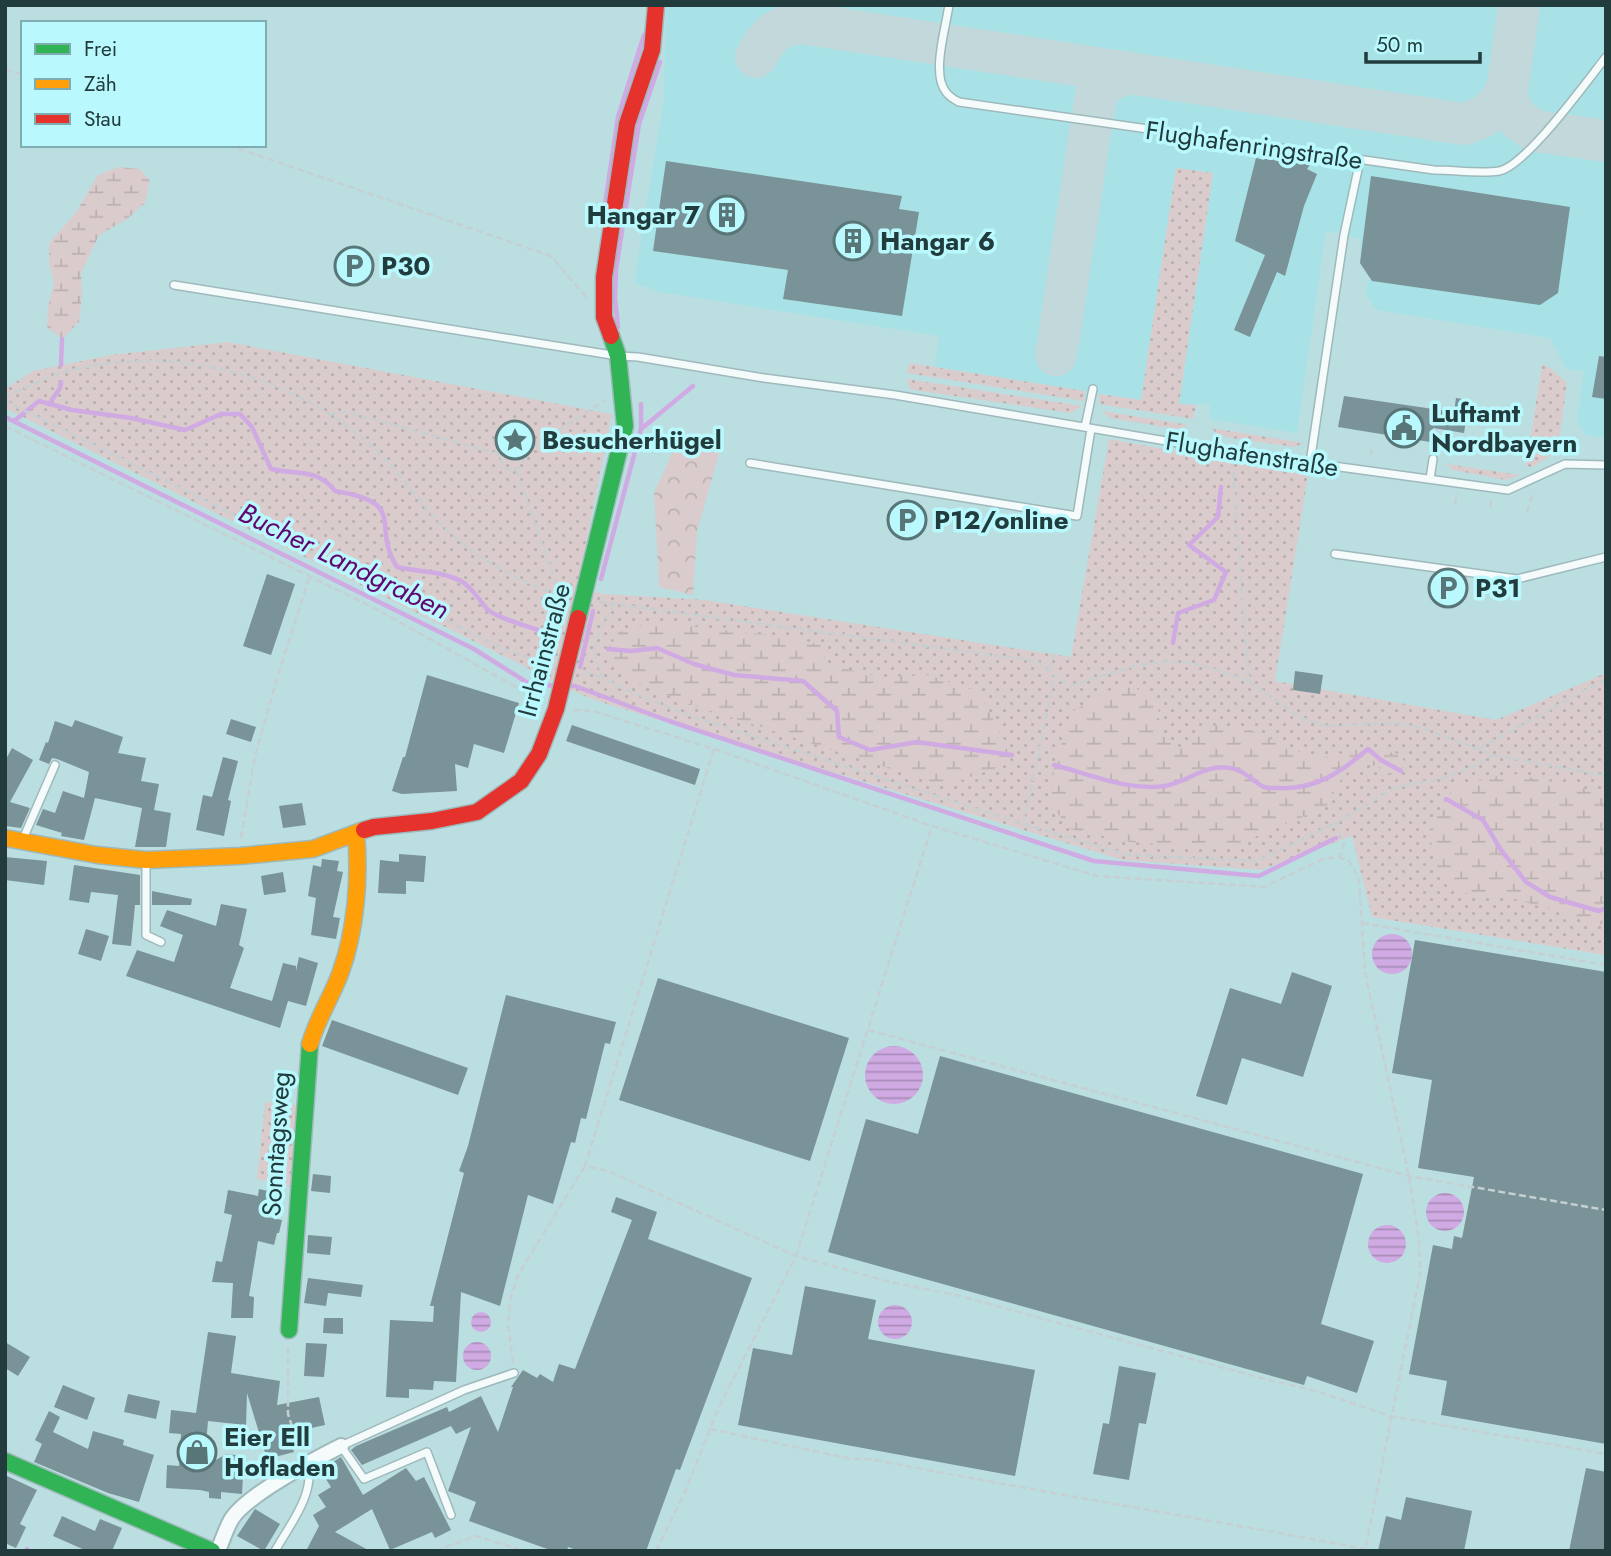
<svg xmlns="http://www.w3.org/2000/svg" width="1611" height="1556" viewBox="0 0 1611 1556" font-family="Jost,sans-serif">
<defs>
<pattern id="grass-dots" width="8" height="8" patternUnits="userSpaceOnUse" patternTransform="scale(1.75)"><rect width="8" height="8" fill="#dacccc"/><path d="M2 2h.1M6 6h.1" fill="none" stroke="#bbb0b0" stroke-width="1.8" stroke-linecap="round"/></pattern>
<pattern id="forest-crowns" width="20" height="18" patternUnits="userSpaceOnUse" patternTransform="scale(1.75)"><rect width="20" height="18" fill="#dacccc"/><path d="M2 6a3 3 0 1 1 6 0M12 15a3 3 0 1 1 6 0" fill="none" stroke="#bbb0b0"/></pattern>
<pattern id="wetland-marsh" width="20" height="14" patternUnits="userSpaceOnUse" patternTransform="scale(1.75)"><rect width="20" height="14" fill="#dacccc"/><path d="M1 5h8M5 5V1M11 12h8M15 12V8" fill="none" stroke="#bbb0b0"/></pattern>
<pattern id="water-rules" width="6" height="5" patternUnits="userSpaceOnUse" patternTransform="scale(1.75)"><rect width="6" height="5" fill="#d0aae3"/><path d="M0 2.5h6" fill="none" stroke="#a88cb9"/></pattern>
</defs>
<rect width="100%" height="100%" fill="#bbdee1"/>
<path fill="#a9e2e6" d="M666 5H1606V438L1585 435 1577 420 1584 371 1566 369 1550 338 1376 310 1366 294 1368 280H1372L1360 263 1361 239 1326 231 1297 433 1210 419V404L1179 405 1213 173 1176 168 1141 400 935 367 939 336 659 292 634 283 664 98Z"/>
<path fill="url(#grass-dots)" d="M1176 168 1213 173 1179 404 1196 405 1193 419 1099 404V394L1141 400Z
M228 342 612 414 577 587 603 594 705 600 1071 657 1109 439 1308 475 1275 681 1496 720 1606 673V955L1372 917 1352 836 1261 870 1123 860 604 703 582 695 5 408V389L33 371 111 355Z
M909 363 1085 391 1084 401 907 373Z
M1542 364 1550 368 1567 383 1558 447 1553 454 1532 467 1526 466Z
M907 379 1082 406 1071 413 914 390 909 388Z
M1102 411 1189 425 1177 429 1110 418Z
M1211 428 1304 443 1294 447 1231 438 1219 435Z
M1446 464 1521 475 1506 480 1453 470Z
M265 1102 298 1105 291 1187 257 1179Z"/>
<path fill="url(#forest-crowns)" d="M675 447H721L697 532 693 595 659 587 654 493Z"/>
<path fill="url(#wetland-marsh)" d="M119 167 140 169 150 181 145 203 127 219 99 235 81 273 82 294 79 322 62 339 47 327 48 306 54 283 49 263V243L76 212 98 175Z
M654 622 796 638 826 647 824 664 881 677 928 675 979 692 1012 755 1005 765 944 786 686 703 621 675 607 658 608 649 619 632Z
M1118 686H1134L1158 706 1161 734 1181 748 1215 725 1246 728 1315 759 1365 748 1400 754 1406 764 1395 776 1371 764 1344 774 1326 807 1233 846 1204 848 1131 842 1070 829 1051 805 1054 765 1073 711Z
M1510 773 1606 793V926L1501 895 1459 893 1444 883 1435 861 1429 831 1453 787Z"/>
<path fill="url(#water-rules)" d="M1372 954a20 20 0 1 1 40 0a20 20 0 1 1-40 0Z
M865 1075a29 29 0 1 1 58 0a29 29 0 1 1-58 0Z
M1426 1212a19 19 0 1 1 38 0a19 19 0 1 1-38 0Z
M1368 1244a19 19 0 1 1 38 0a19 19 0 1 1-38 0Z
M878 1322a17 17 0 1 1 34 0a17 17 0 1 1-34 0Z
M471 1322a10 10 0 1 1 20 0a10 10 0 1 1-20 0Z
M463 1356a14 14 0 1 1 28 0a14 14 0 1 1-28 0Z"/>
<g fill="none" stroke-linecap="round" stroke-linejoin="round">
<path stroke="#d0aae3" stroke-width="4.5" d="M605 204 618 117 644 35
M618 327 615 298 616 269 639 124 660 62
M61 365 62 339
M49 404 60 388 61 382
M641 404V428
M5 417 474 649 528 683 556 686
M14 421 39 401 72 410 131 418 185 430 221 414H240L252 427 271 469C297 475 317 468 335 491 410 503 370 525 397 567 418 572 442 571 461 581 473 588 478 599 487 609 495 618 540 630 554 635
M601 579 641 429 693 386
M1173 643 1178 613 1214 600 1226 572 1189 545 1218 517 1221 487
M608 649 631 651 657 648 694 664 734 675 803 681 837 711 839 737 870 750 917 742 1012 755
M580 667 593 611
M568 686H575L669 721 1094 861 1259 876 1336 838
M1054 765C1089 774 1127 791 1164 786 1186 783 1206 763 1230 768 1244 770 1251 780 1262 786 1267 789 1273 788 1278 788 1316 790 1341 772 1368 749L1381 760 1401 771
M1446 799 1483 820 1501 850 1526 882 1550 897 1599 911 1606 908
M27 1549 28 1551"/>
<path stroke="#c2d8da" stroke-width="42" d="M1519 5 1507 90 1509 106 1519 120 1535 131 1606 141
M756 57C769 35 774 27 801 23L1463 124C1486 119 1496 109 1507 90
M1056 355 1096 94C1106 82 1113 77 1128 74"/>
</g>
<path fill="#799398" d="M1266 154 1280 158 1283 155 1307 158 1312 162 1307 169 1317 174 1304 206 1285 276 1277 272 1250 337 1234 330 1265 255 1235 241 1256 158 1264 160Z
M666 161 902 196 899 209 919 212 902 316 783 299 788 270 653 251Z
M1371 176 1570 207 1558 293 1540 305 1372 281 1360 263Z
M1599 356 1606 357V399L1592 397Z
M1344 396 1454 412 1456 398 1469 400 1464 433 1433 428 1430 442 1338 427Z
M267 574 295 584 271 655 243 646Z
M1295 671 1323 675 1320 694 1293 690Z
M427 675 519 703 504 753 474 744 468 768 455 764 457 791 402 794 392 791 403 757H405Z
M231 719 256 727 251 742 226 734Z
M75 720 123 737 118 753 146 758 141 781 159 784 154 810 171 813 166 847H135L142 808 95 798 84 840 61 836 62 833 36 825 43 809 55 813 63 791 84 798 89 772 57 759 52 758 49 764 39 760 46 742 48 743 55 721 72 727Z
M572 725 700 769 695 785 566 741Z
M12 748 33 760 10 802 30 808 21 828 5 826V761Z
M223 757 238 761 228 800 231 801 224 836 196 830 203 795 212 797Z
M302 803 306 825 283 828 279 806Z
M399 854 426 856 424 882 406 881V894L378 893 380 860 399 862Z
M5 857 47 861 44 885 5 880Z
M322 859 339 861 337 871 343 872 333 917 340 918 336 939 311 935 316 898 308 896 313 865 321 867Z
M74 865 140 875V905H135L131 946 112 944 118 895 91 892 89 903 69 900Z
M283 872 286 892 264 895 261 876Z
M152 891 192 899 191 905H152Z
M221 904 247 909 239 945 244 948 230 988 272 1001 283 963 296 966V971L299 957 318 963 306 1006 288 1001 280 1028 126 976 137 950 174 962 183 935 160 926 167 910 216 926Z
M86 929 109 936 101 961 78 954Z
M1415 940 1606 972V1444L1441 1415 1447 1381 1409 1374 1433 1245 1452 1249 1454 1236 1462 1238 1474 1177 1418 1168 1432 1080 1392 1073Z
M1292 972 1332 986 1303 1077 1242 1058 1227 1105 1196 1096 1230 988 1281 1004Z
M658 978 849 1038 810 1161 619 1100Z
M506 995 616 1022 610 1044 605 1043 586 1119 581 1118 575 1143 571 1142 553 1204 528 1195 500 1306 461 1292 456 1382 434 1381 433 1390 409 1389V1398L386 1397 390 1320 433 1322 434 1306H430L464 1173 459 1171 468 1146Z
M332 1020 468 1068 458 1095 322 1046Z
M940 1056 1363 1174 1321 1324 1374 1341 1357 1393 1307 1376 1304 1385 828 1252 866 1119 918 1134Z
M313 1174 331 1176 330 1193 311 1191Z
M259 1189 272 1192 267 1217 282 1220 279 1233H277L274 1245 258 1241 249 1296 254 1297 253 1318H231L233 1283 212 1282 216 1261 222 1262 232 1215 224 1213 228 1190 258 1196Z
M616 1197 657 1212 648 1239 752 1278 680 1470 676 1469 646 1551H579L568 1547 567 1551H553L469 1521 476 1502 448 1491 471 1427 456 1434 451 1426 362 1465 351 1450 356 1446 447 1407 449 1412 481 1396 498 1432 513 1387H511L523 1370 537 1378 540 1374 553 1382 559 1364 575 1369 632 1220 611 1212Z
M308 1235 332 1237 330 1255 307 1253Z
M308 1278 363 1285 361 1297 328 1293 326 1306 304 1303Z
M805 1286 876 1300 868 1339 1035 1370 1015 1476 738 1425 753 1348 792 1355Z
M324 1318H343V1334L323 1333Z
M208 1332 236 1336 231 1373 280 1381 277 1405 319 1397 325 1425 289 1433 294 1452 267 1459 247 1393 246 1425 208 1421 204 1467 226 1454 244 1456 242 1494 221 1492V1499L209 1498V1492L200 1490 166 1488 167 1465 179 1466 181 1434 169 1433 171 1410 196 1413Z
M5 1342 30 1357 18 1376 5 1368Z
M306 1343 327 1344 324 1377 304 1376Z
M1119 1366 1156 1373 1146 1424 1139 1423 1129 1480 1093 1474 1103 1423 1109 1424Z
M63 1385 95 1398 87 1420 54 1407Z
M128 1394 160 1401 156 1419 124 1412Z
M49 1411 60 1417 53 1432 88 1449 93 1431 124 1440 123 1445 154 1455 139 1502 108 1493 34 1462 42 1444 35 1440Z
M341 1457 363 1495 406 1468 416 1481 424 1477 451 1530 435 1538 432 1532 390 1550 372 1509 335 1532 370 1551H306L319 1526 313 1515 326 1507 318 1495 331 1487 320 1470Z
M1586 1468 1606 1472V1551H1569Z
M5 1475 37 1490 20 1524 26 1527 16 1548 5 1543Z
M1406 1497 1472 1511 1464 1551H1378L1386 1516 1401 1520Z
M255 1509 280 1524 264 1551 237 1536Z
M62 1516 95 1531 100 1519 122 1528 112 1551H87L53 1536Z"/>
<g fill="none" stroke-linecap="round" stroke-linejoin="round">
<defs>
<path id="lane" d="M949 5C946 27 931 74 946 92 949 96 955 100 959 102L1434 170C1455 170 1479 174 1499 171 1526 166 1587 81 1606 57
M174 285 618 356 638 357 764 378 895 395 1231 452 1508 490 1565 464 1606 465
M1085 427 1093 389
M750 463 1077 516 1091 429
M1310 463 1344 235 1360 160
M1430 479 1433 459
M1335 554 1517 579 1606 557
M23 839 55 765
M146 861V935L161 942
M451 1515 427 1452 364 1479 341 1446 464 1390 514 1373
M275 1551C290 1524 315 1495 308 1463"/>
<path id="street" d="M218 1551C222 1541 226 1529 231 1520 245 1496 315 1459 341 1446"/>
<path id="fast" d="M578 618 625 426 618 356 611 336
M289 1330 310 1044
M5 1461 212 1551"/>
<path id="slow" d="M5 838 97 855 146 860 240 856 313 849 364 830
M310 1044C317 1019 331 998 340 974 356 931 360 878 356 833"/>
<path id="jam" d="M611 336 604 317V277L627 124 652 50 656 5
M364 830 374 827 432 821 477 812 521 781 539 754 556 709 578 618"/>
</defs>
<use href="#lane" stroke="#9eb9bc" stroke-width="10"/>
<use href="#street" stroke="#9eb9bc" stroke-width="18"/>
<use href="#fast" stroke="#9eb9bc" stroke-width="19"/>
<use href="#slow" stroke="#9eb9bc" stroke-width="19"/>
<use href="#jam" stroke="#9eb9bc" stroke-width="19"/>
<path stroke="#c6d0d2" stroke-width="2.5" stroke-dasharray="7 3.5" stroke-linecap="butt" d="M5 69 23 75
M228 145 551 256 586 297
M5 397C24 389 44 378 64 372 180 341 308 377 390 464 407 482 421 503 438 521 468 554 521 585 565 596
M5 401 506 650 550 664
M330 414 347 412 502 455
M5 426 376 609 541 701
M501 459a11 11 0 1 1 22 0a11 11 0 1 1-22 0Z
M523 454 605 400
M1371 455 1372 449
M516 470 560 595
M1455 504 1457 493
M1490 508 1492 498
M1527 512 1533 492
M599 602 1036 661C1049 669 1056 679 1070 686 1105 676 1144 659 1181 662 1204 664 1227 674 1249 681L1232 462
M614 604 601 628 596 642 595 658 603 677 617 686 688 715 1023 824 1129 855 1257 861 1336 823 1396 787 1441 779 1468 769 1494 755
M1049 670 1055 652
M584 672 601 677
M1249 681 1301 718 1327 726 1394 723 1418 727 1494 755 1606 776
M573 710 593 711 714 749 932 826 1097 876 1264 887 1323 859 1340 857 1350 862 1359 880 1365 972 1409 1176 1419 1239 1420 1274 1365 1551
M1480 748 1606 679
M714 749 585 1166 608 1171 796 1256 890 1282 956 1295 1265 1379 1316 1391 1390 1416 1606 1454
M1024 822 1054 678
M1336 823 1344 844 1340 856
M241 838 255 756 279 672 309 578
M1362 923 1606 965
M868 1030 1409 1176 1606 1210
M288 1347V1414L300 1451
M513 1363 508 1324 510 1300 518 1275 585 1166
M710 1429 852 1459H870C1035 1491 1200 1518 1366 1549
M435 1551 476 1536 525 1551
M656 1551 685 1492 717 1411 796 1256 932 826"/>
<use href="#lane" stroke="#f5fafa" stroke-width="7"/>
<use href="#street" stroke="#f5fafa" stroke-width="14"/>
<use href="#fast" stroke="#30b455" stroke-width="16"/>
<use href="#slow" stroke="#ff9f0a" stroke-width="16"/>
<use href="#jam" stroke="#e5322d" stroke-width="16"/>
</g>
<defs>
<symbol id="building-ring" viewBox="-11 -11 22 22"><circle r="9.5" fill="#b9f9fe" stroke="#587577" stroke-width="1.5"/><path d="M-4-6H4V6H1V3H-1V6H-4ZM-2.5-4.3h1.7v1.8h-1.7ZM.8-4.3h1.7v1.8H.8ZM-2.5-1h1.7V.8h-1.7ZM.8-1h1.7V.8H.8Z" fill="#587577"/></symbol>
<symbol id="parking-ring" viewBox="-11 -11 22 22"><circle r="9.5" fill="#b9f9fe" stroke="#587577" stroke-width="1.5"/><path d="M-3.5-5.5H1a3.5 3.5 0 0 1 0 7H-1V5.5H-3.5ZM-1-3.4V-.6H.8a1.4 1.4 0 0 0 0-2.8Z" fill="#587577"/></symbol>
<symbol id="civic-ring" viewBox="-11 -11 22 22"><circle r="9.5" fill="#b9f9fe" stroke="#587577" stroke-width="1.5"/><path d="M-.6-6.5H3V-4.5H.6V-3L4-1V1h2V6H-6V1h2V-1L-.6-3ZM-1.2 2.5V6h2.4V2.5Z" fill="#587577"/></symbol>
<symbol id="sight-ring" viewBox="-11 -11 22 22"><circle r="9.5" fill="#b9f9fe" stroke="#587577" stroke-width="1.5"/><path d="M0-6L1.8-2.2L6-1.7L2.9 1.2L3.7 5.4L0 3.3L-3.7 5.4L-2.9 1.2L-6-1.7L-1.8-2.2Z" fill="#587577"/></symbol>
<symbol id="shop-ring" viewBox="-11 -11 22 22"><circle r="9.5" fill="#b9f9fe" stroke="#587577" stroke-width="1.5"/><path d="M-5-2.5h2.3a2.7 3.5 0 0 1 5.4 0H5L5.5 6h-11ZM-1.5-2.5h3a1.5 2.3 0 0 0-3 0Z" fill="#587577"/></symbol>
</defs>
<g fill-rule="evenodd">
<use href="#building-ring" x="705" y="193" width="44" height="44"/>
<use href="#building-ring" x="831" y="219" width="44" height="44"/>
<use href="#parking-ring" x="332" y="244" width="44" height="44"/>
<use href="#civic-ring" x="1382" y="406" width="44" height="44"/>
<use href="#sight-ring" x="493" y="418" width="44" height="44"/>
<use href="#parking-ring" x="885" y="498" width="44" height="44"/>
<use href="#parking-ring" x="1426" y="566" width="44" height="44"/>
<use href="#shop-ring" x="175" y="1430" width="44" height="44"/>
</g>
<g text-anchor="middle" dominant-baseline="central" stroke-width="7" stroke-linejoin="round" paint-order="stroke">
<g font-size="26" fill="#223c3e" stroke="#b9f9fe">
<text transform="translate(1254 145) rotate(8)">Flughafenringstraße</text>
<text transform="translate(1252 454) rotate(9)">Flughafenstraße</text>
<text transform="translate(544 650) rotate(-75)">Irrhainstraße</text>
<text transform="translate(276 1144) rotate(-86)">Sonntagsweg</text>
</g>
<g font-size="26" font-weight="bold" fill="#223c3e" stroke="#b9f9fe" text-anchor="start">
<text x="700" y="215" text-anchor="end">Hangar 7</text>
<text x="880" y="241">Hangar 6</text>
<text x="381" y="266">P30</text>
<text x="1431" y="413">Luftamt<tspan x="1431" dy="30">Nordbayern</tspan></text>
<text x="542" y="440">Besucherhügel</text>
<text x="934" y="520">P12/online</text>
<text x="1475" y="588">P31</text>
<text x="224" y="1437">Eier Ell<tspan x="224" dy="30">Hofladen</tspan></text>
</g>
<g font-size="28" font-style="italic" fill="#62076f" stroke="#b9f9fe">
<text transform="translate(344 561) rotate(26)">Bucher Landgraben</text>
</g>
</g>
<rect width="1611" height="1556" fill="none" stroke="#223c3e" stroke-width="14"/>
<rect x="21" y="21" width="245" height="126" fill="#b9f9fe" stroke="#7dadb1" stroke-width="2"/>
<rect x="35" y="44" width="35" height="10" fill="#30b455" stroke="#7dadb1" stroke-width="2"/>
<text x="84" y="56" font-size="21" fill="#223c3e">Frei</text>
<rect x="35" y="79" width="35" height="10" fill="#ff9f0a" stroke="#7dadb1" stroke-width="2"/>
<text x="84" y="91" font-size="21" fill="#223c3e">Zäh</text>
<rect x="35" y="114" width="35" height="10" fill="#e5322d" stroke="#7dadb1" stroke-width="2"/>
<text x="84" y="126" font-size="21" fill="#223c3e">Stau</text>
<path d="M1366 52v10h114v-10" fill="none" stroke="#223c3e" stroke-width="3.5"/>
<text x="1376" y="52" font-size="21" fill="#223c3e" stroke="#b9f9fe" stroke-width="5" paint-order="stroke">50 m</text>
</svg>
